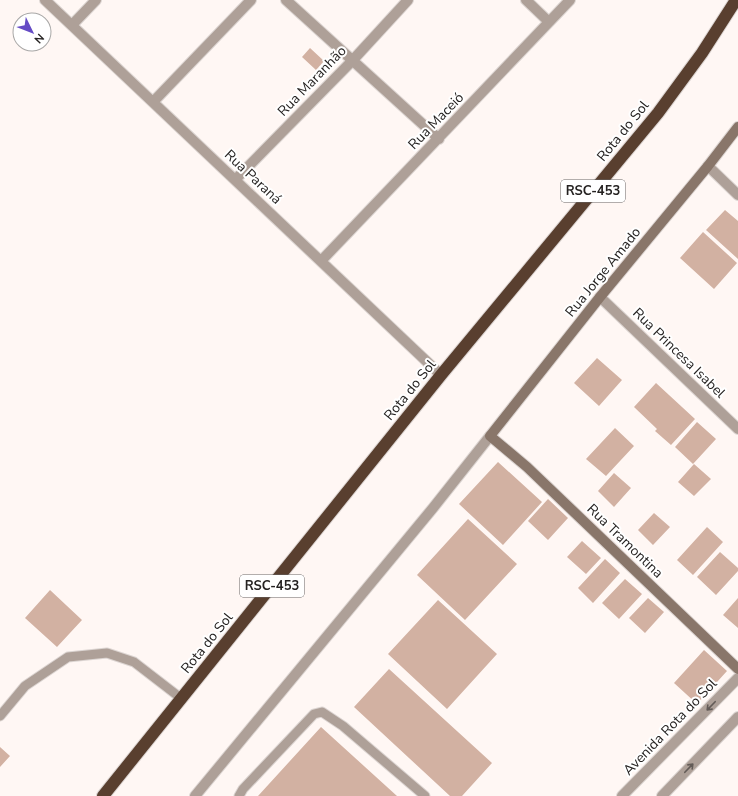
<svg xmlns="http://www.w3.org/2000/svg" width="738" height="796" viewBox="0 0 738 796" font-family="'Nunito Sans',sans-serif">
<rect width="100%" height="100%" fill="#fff7f4"/>
<path fill="#d2b1a2" d="M310 48 324 61 316 70 302 57Z
M725 210 738 221V259L706 230Z
M703 232 737 263 714 289 680 258Z
M597 358 622 380 599 406 574 383Z
M656 383 695 419 671 445 655 431 657 429 634 407Z
M697 422 716 439 693 464 675 447Z
M615 428 634 446 606 476 586 459Z
M498 462 542 502 503 545 459 504Z
M694 464 711 479 694 496 678 482Z
M614 473 631 488 614 507 598 491Z
M548 499 568 518 548 540 528 521Z
M654 513 670 527 653 545 638 530Z
M468 519 517 564 465 620 417 575Z
M707 527 723 542 693 575 677 560Z
M582 541 601 558 586 574 567 557Z
M720 552 738 568V571L716 595 697 577Z
M605 559 620 573 593 603 578 588Z
M625 579 642 594 619 619 602 603Z
M50 590 82 620 57 647 25 618Z
M648 598 664 612 645 633 629 618Z
M738 598V628L723 615Z
M438 600 497 654 447 709 388 654Z
M704 650 727 671 697 704 674 683Z
M389 669 492 763 462 796H450L354 707Z
M321 727 397 796H258Z
M0 747 10 756 0 767Z"/>
<g fill="none" stroke-linecap="round" stroke-linejoin="round">
<defs>
<path id="lane" d="M0 716 25 686 68 657 107 653 134 662 182 699
M239 796 243 789 314 714 322 712 343 726 425 796"/>
<path id="street" d="M45 0 441 375
M286 0 439 139
M526 0 549 22
M72 25 96 0
M153 102 251 0
M708 166 738 195
M235 180 352 61 408 0
M321 261 570 0
M600 297 738 429
M195 796 433 508 490 436
M622 796 738 678
M662 796 738 717"/>
<path id="secondary" d="M738 127 708 166 600 297 490 436 527 467 738 669"/>
<path id="highway" d="M103 796 441 375 658 113 702 53 736 0"/>
</defs>
<use href="#lane" stroke="#dcd5d2" stroke-width="11"/>
<use href="#street" stroke="#dcd5d2" stroke-width="12"/>
<use href="#secondary" stroke="#dcd5d2" stroke-width="12"/>
<use href="#highway" stroke="#dcd5d2" stroke-width="14"/>
<use href="#lane" stroke="#aea098" stroke-width="9"/>
<use href="#street" stroke="#aea098" stroke-width="10"/>
<use href="#secondary" stroke="#89766a" stroke-width="10"/>
<use href="#highway" stroke="#593f2f" stroke-width="12"/>
</g>
<defs><path id="oneway-shaft" d="M-6 0H5M1.5-3L5.5 0L1.5 3" fill="none" stroke-width="1.6" stroke-linecap="round" stroke-linejoin="round"/></defs>
<g stroke="#635b57">
<use href="#oneway-shaft" transform="translate(711 706) rotate(134)"/>
<use href="#oneway-shaft" transform="translate(689 768) rotate(-46)"/>
</g>
<g text-anchor="middle" dominant-baseline="central" stroke-width="4" stroke-linejoin="round" paint-order="stroke">
<g fill="#fff" stroke="#666464" stroke-width="1">
<rect x="561" y="180" width="64" height="22" rx="3"/>
<rect x="240" y="575" width="64" height="22" rx="3"/>
</g>
<g font-size="13" font-weight="bold" fill="#252221">
<text x="593" y="191">RSC-453</text>
<text x="272" y="586">RSC-453</text>
</g>
<g font-size="14" fill="#252221" stroke="#fff">
<text transform="translate(312 81) rotate(-46)">Rua Maranhão</text>
<text transform="translate(436 121) rotate(-46)">Rua Maceió</text>
<text transform="translate(623 131) rotate(-51)">Rota do Sol</text>
<text transform="translate(253 177) rotate(43)">Rua Paraná</text>
<text transform="translate(603 272) rotate(-51)">Rua Jorge Amado</text>
<text transform="translate(679 353) rotate(44)">Rua Princesa Isabel</text>
<text transform="translate(410 390) rotate(-51)">Rota do Sol</text>
<text transform="translate(625 541) rotate(44)">Rua Tramontina</text>
<text transform="translate(207 643) rotate(-51)">Rota do Sol</text>
<text transform="translate(670 727) rotate(-46)">Avenida Rota do Sol</text>
</g>
</g>
<g transform="translate(32 32) rotate(133)"><circle r="19" fill="#ffffff" stroke="#a8a7a6"/>
<path d="M0-3L7 15L0 10L-7 15Z" fill="#654cc5"/>
<text y="-6" font-size="11" font-weight="bold" text-anchor="middle" fill="#252221">N</text>
</g>
</svg>
